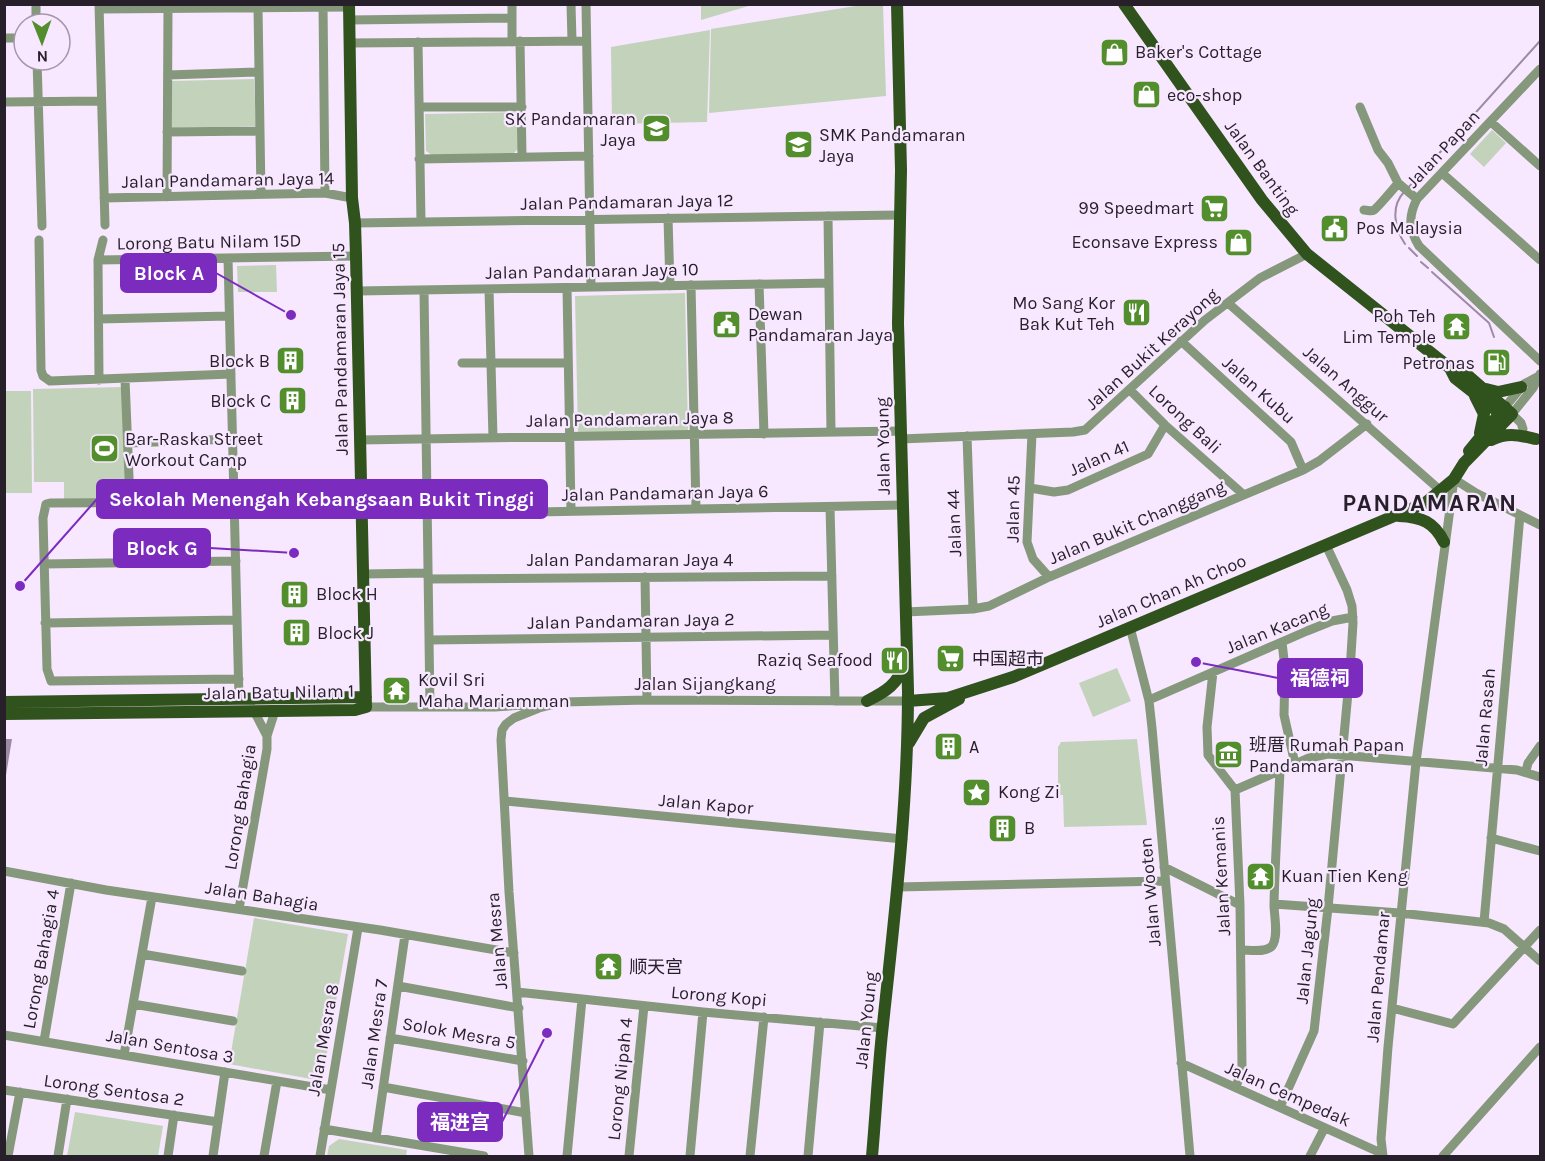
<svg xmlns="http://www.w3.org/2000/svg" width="1545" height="1161" viewBox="0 0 1545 1161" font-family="Karla,'Noto Sans SC',sans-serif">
<rect width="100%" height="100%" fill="#f7e7ff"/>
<path fill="#c3d3bb" d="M701 4H752V5L701 20Z
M862 5H883L886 96 709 113 711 29Z
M710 30 707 122 612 124 611 47Z
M254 79 256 126 172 128 171 81Z
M517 112 518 149 513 154 432 155 426 151 425 114Z
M1492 130 1506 143 1484 167 1470 154Z
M276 265 277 292H238L237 266Z
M685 293 688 432 578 434 575 296Z
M124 387 128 499 64 500V482H34L33 389Z
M5 391H31L32 493H5Z
M1117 668 1131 701 1093 717 1079 683Z
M1137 739 1147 825 1064 827 1063 795H1058V747L1061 742Z
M254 918 348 934 322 1081 229 1064Z
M75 1112 163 1126 158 1156H67Z
M339 1139 407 1150 406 1156H327L329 1146Z"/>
<path fill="#9d8aa6" d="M5 739H12L5 781 4 739Z"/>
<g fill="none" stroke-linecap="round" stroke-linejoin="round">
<path stroke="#9d8aa6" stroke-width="2" d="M1408 188 1540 41
M1404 192C1390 207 1395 229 1405 244
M1409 248 1417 256
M1421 262 1428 268
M1432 272 1489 323 1494 337"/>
<path stroke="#85987b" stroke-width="9" d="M36 4V24
M99 4 105 225
M323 4 325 193
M512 4V42
M571 4 572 41
M586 4 591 287
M258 8 261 194
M99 9 349 7
M349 20 512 18
M4 38H24
M520 41 522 156
M418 42 421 222
M349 43 586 41
M37 60 42 226
M1540 69 1417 199C1408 216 1409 230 1419 246L1540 361
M168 75 258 72
M4 102 101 101
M419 107H522
M1360 107 1378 150 1388 163 1398 183 1417 199
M1491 122 1540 166
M167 132 259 131
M419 159 589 156
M1442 173 1540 260
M167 197 168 8
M104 198 325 193 352 198
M1364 210C1368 210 1371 212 1374 210 1377 208 1396 186 1398 183
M828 216 831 432
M668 218 670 286
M355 223 899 215
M39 240 41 370 43 376 50 381 231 374
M228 258 239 699
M98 260 356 256
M759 284 764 434
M691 285 696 509
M567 288 571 511
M489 289 493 438
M424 290 430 707
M357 291 829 283
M1228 303 1441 491
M99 319 229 316
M1181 341 1291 442 1303 470
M462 363H568
M125 379 130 502
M99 380 98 260 103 240
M1130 390 1165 425 1244 495
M1505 407 1524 384 1539 376
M1523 429 1521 423 1512 414 1533 388 1540 374
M1032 434 1027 542 1033 559 1049 577
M967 436 973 609
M901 439 1073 432 1085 430 1205 320 1260 278 1307 254
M360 440 900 431
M128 443 233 439
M1030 488 1054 492 1068 490 1148 454 1165 425
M234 502 50 503 46 504 43 518 47 669 51 681 239 679
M830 507 835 701
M427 514 903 505
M44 564 236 561
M363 574 428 573
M645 577 647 700
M428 579 832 576
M905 612 973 609 989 606 1049 577 1303 470 1319 461 1367 424
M45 623 237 620
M1130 627 1149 701 1152 728 1190 1156
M429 640 833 635
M1282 642 1285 669 1284 715 1295 764
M1213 672 1207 727 1208 755 1235 790 1240 905 1242 1066 1236 1088
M1149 700 1307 631 1332 621 1353 617
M366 707H495L539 704
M254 711 267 736
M1526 771 1528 763 1540 746
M1235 790 1309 758 1328 754 1517 770 1540 777
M506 801 903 839
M1491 838 1540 851
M1164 867 1240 905
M4 871 106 890 380 930 514 953
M898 887 1165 881
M1274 904 1400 913 1489 923 1504 929 1540 961
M239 909 267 749V736L275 711
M1484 922 1520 515
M1241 950C1250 950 1266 953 1272 946 1279 937 1274 915 1274 905 1275 860 1278 815 1280 771
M142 954 242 971
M398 986 519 1008
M517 992 703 1012 883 1028
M133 1004 233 1021
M1392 1008 1453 1024 1540 930
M4 1035 331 1090
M390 1038 523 1061
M44 1041 71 883
M124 1055 152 897
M1181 1063 1381 1153
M383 1087 526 1113
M4 1090 218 1122
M1280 1107 1314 1031 1328 908 1350 671 1353 623 1352 606 1347 590 1326 545
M324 1129 484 1156
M376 1138 405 935
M8 1156 20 1092
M58 1156 67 1099
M168 1156 174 1115
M213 1156 225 1072
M264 1156 277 1081
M320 1156 358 928
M529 1156 509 892 501 740 502 730 506 724 514 718 539 708 563 702 647 700 908 701
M567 1156 582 999
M629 1156 644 1006
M690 1156 703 1012
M750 1156 764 1017
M808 1156 820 1022
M1310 1156 1324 1129
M1383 1156 1381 1139 1388 1047 1416 762 1454 479 1476 493 1540 525
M1443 1156 1540 1047"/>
<path stroke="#30521c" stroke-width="12" d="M1124 4 1262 200 1307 254 1450 368 1455 378 1497 411
M1486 389 1498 392 1521 387
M1475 396 1484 414 1480 433
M1491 440C1508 432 1518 435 1536 439
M1469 451 1505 407
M1399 516C1422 517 1434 522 1444 542
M867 701C885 692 899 684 904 663
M908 701 948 698 1013 677 1425 503 1454 479 1464 463 1512 414 1465 373 1450 368
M4 702 366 697
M4 714 355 710 366 707 356 256 355 223 352 198 349 4
M909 743 924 718 959 699
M872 1156C876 1112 878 1068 883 1024 895 913 908 802 908 691L898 323 901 170 897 4"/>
</g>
<defs>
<symbol id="shop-square" viewBox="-11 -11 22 22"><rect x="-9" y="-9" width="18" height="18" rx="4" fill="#538e2c" stroke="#f7e7ff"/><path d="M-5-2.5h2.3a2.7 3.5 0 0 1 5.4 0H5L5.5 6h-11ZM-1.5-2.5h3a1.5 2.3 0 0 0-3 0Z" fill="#fff"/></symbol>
<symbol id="school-square" viewBox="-11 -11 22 22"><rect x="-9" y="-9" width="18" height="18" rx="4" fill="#538e2c" stroke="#f7e7ff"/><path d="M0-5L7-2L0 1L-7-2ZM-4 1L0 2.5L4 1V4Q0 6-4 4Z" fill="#fff"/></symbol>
<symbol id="supermarket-square" viewBox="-11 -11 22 22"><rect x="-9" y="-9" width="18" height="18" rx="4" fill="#538e2c" stroke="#f7e7ff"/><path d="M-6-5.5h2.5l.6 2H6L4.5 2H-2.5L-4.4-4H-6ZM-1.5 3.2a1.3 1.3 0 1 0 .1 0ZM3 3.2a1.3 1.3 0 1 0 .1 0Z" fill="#fff"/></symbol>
<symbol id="civic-square" viewBox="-11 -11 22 22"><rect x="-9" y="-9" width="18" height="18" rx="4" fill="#538e2c" stroke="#f7e7ff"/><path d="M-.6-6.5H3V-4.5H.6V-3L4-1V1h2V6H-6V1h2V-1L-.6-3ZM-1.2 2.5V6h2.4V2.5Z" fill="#fff"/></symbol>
<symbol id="restaurant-square" viewBox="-11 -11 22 22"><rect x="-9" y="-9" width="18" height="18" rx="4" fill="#538e2c" stroke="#f7e7ff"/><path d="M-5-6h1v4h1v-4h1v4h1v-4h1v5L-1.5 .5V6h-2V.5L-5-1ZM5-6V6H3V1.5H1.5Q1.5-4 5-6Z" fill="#fff"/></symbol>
<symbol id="temple-square" viewBox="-11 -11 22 22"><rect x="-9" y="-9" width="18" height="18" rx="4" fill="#538e2c" stroke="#f7e7ff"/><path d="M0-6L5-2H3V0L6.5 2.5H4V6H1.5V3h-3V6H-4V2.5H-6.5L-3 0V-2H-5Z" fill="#fff"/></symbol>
<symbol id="building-square" viewBox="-11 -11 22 22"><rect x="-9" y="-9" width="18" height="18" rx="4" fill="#538e2c" stroke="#f7e7ff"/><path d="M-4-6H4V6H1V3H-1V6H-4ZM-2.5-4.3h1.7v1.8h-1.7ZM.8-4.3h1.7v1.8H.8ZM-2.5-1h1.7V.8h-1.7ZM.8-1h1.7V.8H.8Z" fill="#fff"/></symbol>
<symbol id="fuel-square" viewBox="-11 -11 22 22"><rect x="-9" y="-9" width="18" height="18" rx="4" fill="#538e2c" stroke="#f7e7ff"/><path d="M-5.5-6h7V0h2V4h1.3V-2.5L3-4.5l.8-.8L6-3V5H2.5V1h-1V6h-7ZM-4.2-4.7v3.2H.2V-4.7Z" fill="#fff"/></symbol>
<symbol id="stadium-square" viewBox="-11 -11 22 22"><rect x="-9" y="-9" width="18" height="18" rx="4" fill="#538e2c" stroke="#f7e7ff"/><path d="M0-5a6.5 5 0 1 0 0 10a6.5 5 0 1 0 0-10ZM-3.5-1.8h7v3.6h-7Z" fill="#fff"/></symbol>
<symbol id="museum-square" viewBox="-11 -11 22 22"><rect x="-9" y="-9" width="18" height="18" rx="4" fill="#538e2c" stroke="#f7e7ff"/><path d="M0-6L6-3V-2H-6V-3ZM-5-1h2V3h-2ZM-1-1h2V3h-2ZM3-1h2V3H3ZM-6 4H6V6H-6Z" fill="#fff"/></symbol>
<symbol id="sight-square" viewBox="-11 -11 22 22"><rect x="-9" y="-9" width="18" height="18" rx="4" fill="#538e2c" stroke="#f7e7ff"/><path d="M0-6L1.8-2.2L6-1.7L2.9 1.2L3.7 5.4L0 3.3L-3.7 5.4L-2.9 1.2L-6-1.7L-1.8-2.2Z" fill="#fff"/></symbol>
</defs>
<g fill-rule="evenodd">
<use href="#shop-square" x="1098" y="36" width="33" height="33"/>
<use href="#shop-square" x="1130" y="78" width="33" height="33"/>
<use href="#school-square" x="640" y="112" width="33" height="33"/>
<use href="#school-square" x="782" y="128" width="33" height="33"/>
<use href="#supermarket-square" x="1198" y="192" width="33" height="33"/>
<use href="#civic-square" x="1318" y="212" width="33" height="33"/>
<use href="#shop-square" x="1222" y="226" width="33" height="33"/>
<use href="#restaurant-square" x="1120" y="296" width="33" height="33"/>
<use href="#civic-square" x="710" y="308" width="33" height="33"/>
<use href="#temple-square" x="1440" y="310" width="33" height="33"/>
<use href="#building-square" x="274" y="344" width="33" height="33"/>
<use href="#fuel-square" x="1480" y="346" width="33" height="33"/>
<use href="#building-square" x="276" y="384" width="33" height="33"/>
<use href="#stadium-square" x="88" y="432" width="33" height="33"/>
<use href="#building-square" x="278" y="578" width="33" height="33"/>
<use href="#building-square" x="280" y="616" width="33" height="33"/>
<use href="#supermarket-square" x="934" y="642" width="33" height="33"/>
<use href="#restaurant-square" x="878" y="644" width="33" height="33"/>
<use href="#temple-square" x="380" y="674" width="33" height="33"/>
<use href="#building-square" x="932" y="730" width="33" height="33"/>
<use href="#museum-square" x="1212" y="738" width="33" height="33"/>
<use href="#sight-square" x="960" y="776" width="33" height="33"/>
<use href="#building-square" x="986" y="812" width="33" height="33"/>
<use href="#temple-square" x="1244" y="860" width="33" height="33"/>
<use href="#temple-square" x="592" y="950" width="33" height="33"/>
</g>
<g text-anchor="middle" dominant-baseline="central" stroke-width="4.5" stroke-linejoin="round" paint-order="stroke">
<g font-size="18" fill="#271f2a" stroke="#f7e7ff" text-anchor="start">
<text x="1135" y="52">Baker's Cottage</text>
<text x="1167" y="95">eco-shop</text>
<text x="636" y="119" text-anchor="end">SK Pandamaran<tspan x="636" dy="21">Jaya</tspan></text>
<text x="819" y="135">SMK Pandamaran<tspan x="819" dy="21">Jaya</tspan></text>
<text x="1194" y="208" text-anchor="end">99 Speedmart</text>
<text x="1356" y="228">Pos Malaysia</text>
<text x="1218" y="242" text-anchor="end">Econsave Express</text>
<text x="1115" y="303" text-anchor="end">Mo Sang Kor<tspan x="1115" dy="21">Bak Kut Teh</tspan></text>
<text x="748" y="314">Dewan<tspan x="748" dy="21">Pandamaran Jaya</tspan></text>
<text x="1436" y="316" text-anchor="end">Poh Teh<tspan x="1436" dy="21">Lim Temple</tspan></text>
<text x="270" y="361" text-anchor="end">Block B</text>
<text x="1475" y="363" text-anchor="end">Petronas</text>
<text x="271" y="401" text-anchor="end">Block C</text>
<text x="125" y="439">Bar-Raska Street<tspan x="125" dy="21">Workout Camp</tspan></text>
<text x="316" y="594">Block H</text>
<text x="317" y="633">Block J</text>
<text x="972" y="659">中国超市</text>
<text x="873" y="660" text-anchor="end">Raziq Seafood</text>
<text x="418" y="680">Kovil Sri<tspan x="418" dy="21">Maha Mariamman</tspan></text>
<text x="1249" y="745">班厝 Rumah Papan<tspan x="1249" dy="21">Pandamaran</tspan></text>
<text x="969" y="747">A</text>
<text x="998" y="792">Kong Zi</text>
<text x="1024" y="828">B</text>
<text x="1281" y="876">Kuan Tien Keng</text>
<text x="629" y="967">顺天宫</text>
</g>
<g font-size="18" fill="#271f2a" stroke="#f7e7ff">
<text transform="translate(1443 149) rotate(-47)">Jalan Papan</text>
<text transform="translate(1262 168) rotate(54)">Jalan Banting</text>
<text transform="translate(228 180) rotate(-1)">Jalan Pandamaran Jaya 14</text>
<text transform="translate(627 202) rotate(-1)">Jalan Pandamaran Jaya 12</text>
<text transform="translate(209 242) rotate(-1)">Lorong Batu Nilam 15D</text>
<text transform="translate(592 271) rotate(-1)">Jalan Pandamaran Jaya 10</text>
<text transform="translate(340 349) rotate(-91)">Jalan Pandamaran Jaya 15</text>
<text transform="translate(1152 349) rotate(-42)">Jalan Bukit Kerayong</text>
<text transform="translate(1346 384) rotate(41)">Jalan Anggur</text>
<text transform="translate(1259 390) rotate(42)">Jalan Kubu</text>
<text transform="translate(630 419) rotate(-1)">Jalan Pandamaran Jaya 8</text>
<text transform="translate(1185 419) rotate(43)">Lorong Bali</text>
<text transform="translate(883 446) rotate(-91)">Jalan Young</text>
<text transform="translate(1099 458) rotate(-24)">Jalan 41</text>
<text transform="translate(665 493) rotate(-1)">Jalan Pandamaran Jaya 6</text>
<text transform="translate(1013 509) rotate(-89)">Jalan 45</text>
<text transform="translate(1137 522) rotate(-23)">Jalan Bukit Changgang</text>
<text transform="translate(954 523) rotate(-92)">Jalan 44</text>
<text x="630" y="560">Jalan Pandamaran Jaya 4</text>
<text transform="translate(1171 591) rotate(-23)">Jalan Chan Ah Choo</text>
<text transform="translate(631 621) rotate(-1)">Jalan Pandamaran Jaya 2</text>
<text transform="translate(1277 628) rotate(-22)">Jalan Kacang</text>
<text x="705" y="684">Jalan Sijangkang</text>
<text transform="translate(279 692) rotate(-1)">Jalan Batu Nilam 1</text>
<text transform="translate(1485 717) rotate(-85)">Jalan Rasah</text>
<text transform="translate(706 804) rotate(5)">Jalan Kapor</text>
<text transform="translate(240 807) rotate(-81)">Lorong Bahagia</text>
<text transform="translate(1221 876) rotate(-93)">Jalan Kemanis</text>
<text transform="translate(1150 892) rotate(-95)">Jalan Wooten</text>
<text transform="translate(262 896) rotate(9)">Jalan Bahagia</text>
<text transform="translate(497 941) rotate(-95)">Jalan Mesra</text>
<text transform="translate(1307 951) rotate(-84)">Jalan Jagung</text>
<text transform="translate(41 959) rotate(-80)">Lorong Bahagia 4</text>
<text transform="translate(1378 977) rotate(-85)">Jalan Pendamar</text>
<text transform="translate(719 996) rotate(5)">Lorong Kopi</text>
<text transform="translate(866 1020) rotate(-84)">Jalan Young</text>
<text transform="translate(459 1033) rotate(10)">Solok Mesra 5</text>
<text transform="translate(374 1034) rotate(-82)">Jalan Mesra 7</text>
<text transform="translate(323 1040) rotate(-80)">Jalan Mesra 8</text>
<text transform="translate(170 1046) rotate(10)">Jalan Sentosa 3</text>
<text transform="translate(620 1079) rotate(-84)">Lorong Nipah 4</text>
<text transform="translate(114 1090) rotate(8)">Lorong Sentosa 2</text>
<text transform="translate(1288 1094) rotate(24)">Jalan Cempedak</text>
</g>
<g font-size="24" font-weight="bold" letter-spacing="1.5" fill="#271f2a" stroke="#f7e7ff">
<text x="1430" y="503">PANDAMARAN</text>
</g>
</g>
<path fill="none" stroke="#7b2cbf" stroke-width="2" d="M291 315L216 273M20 586L97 499M294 553L210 548M1196 662L1278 678M547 1033L502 1122"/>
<g fill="#7b2cbf" stroke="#f7e7ff" stroke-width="2">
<circle cx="291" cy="315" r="6"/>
<circle cx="20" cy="586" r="6"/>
<circle cx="294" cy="553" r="6"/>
<circle cx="1196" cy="662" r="6"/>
<circle cx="547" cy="1033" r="6"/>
</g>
<g fill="#7b2cbf" stroke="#7b2cbf" stroke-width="2">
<rect x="121" y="254" width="95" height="38" rx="6"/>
<rect x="97" y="480" width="450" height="38" rx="6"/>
<rect x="114" y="529" width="96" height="38" rx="6"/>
<rect x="1278" y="659" width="84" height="38" rx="6"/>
<rect x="418" y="1103" width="84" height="38" rx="6"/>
</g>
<g font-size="20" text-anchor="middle" font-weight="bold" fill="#fff">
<text x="169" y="280">Block A</text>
<text x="322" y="506">Sekolah Menengah Kebangsaan Bukit Tinggi</text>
<text x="162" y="555">Block G</text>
<text x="1320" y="685">福德祠</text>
<text x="460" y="1129">福进宫</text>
</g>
<rect width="1545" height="1161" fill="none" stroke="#271f2a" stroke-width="12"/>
<g transform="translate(42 42) rotate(179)"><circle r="28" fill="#f7e7ff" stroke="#a497aa" stroke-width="1.5"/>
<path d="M0-4.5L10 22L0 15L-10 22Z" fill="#538e2c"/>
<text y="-9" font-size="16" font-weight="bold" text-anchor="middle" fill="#271f2a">N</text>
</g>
</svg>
